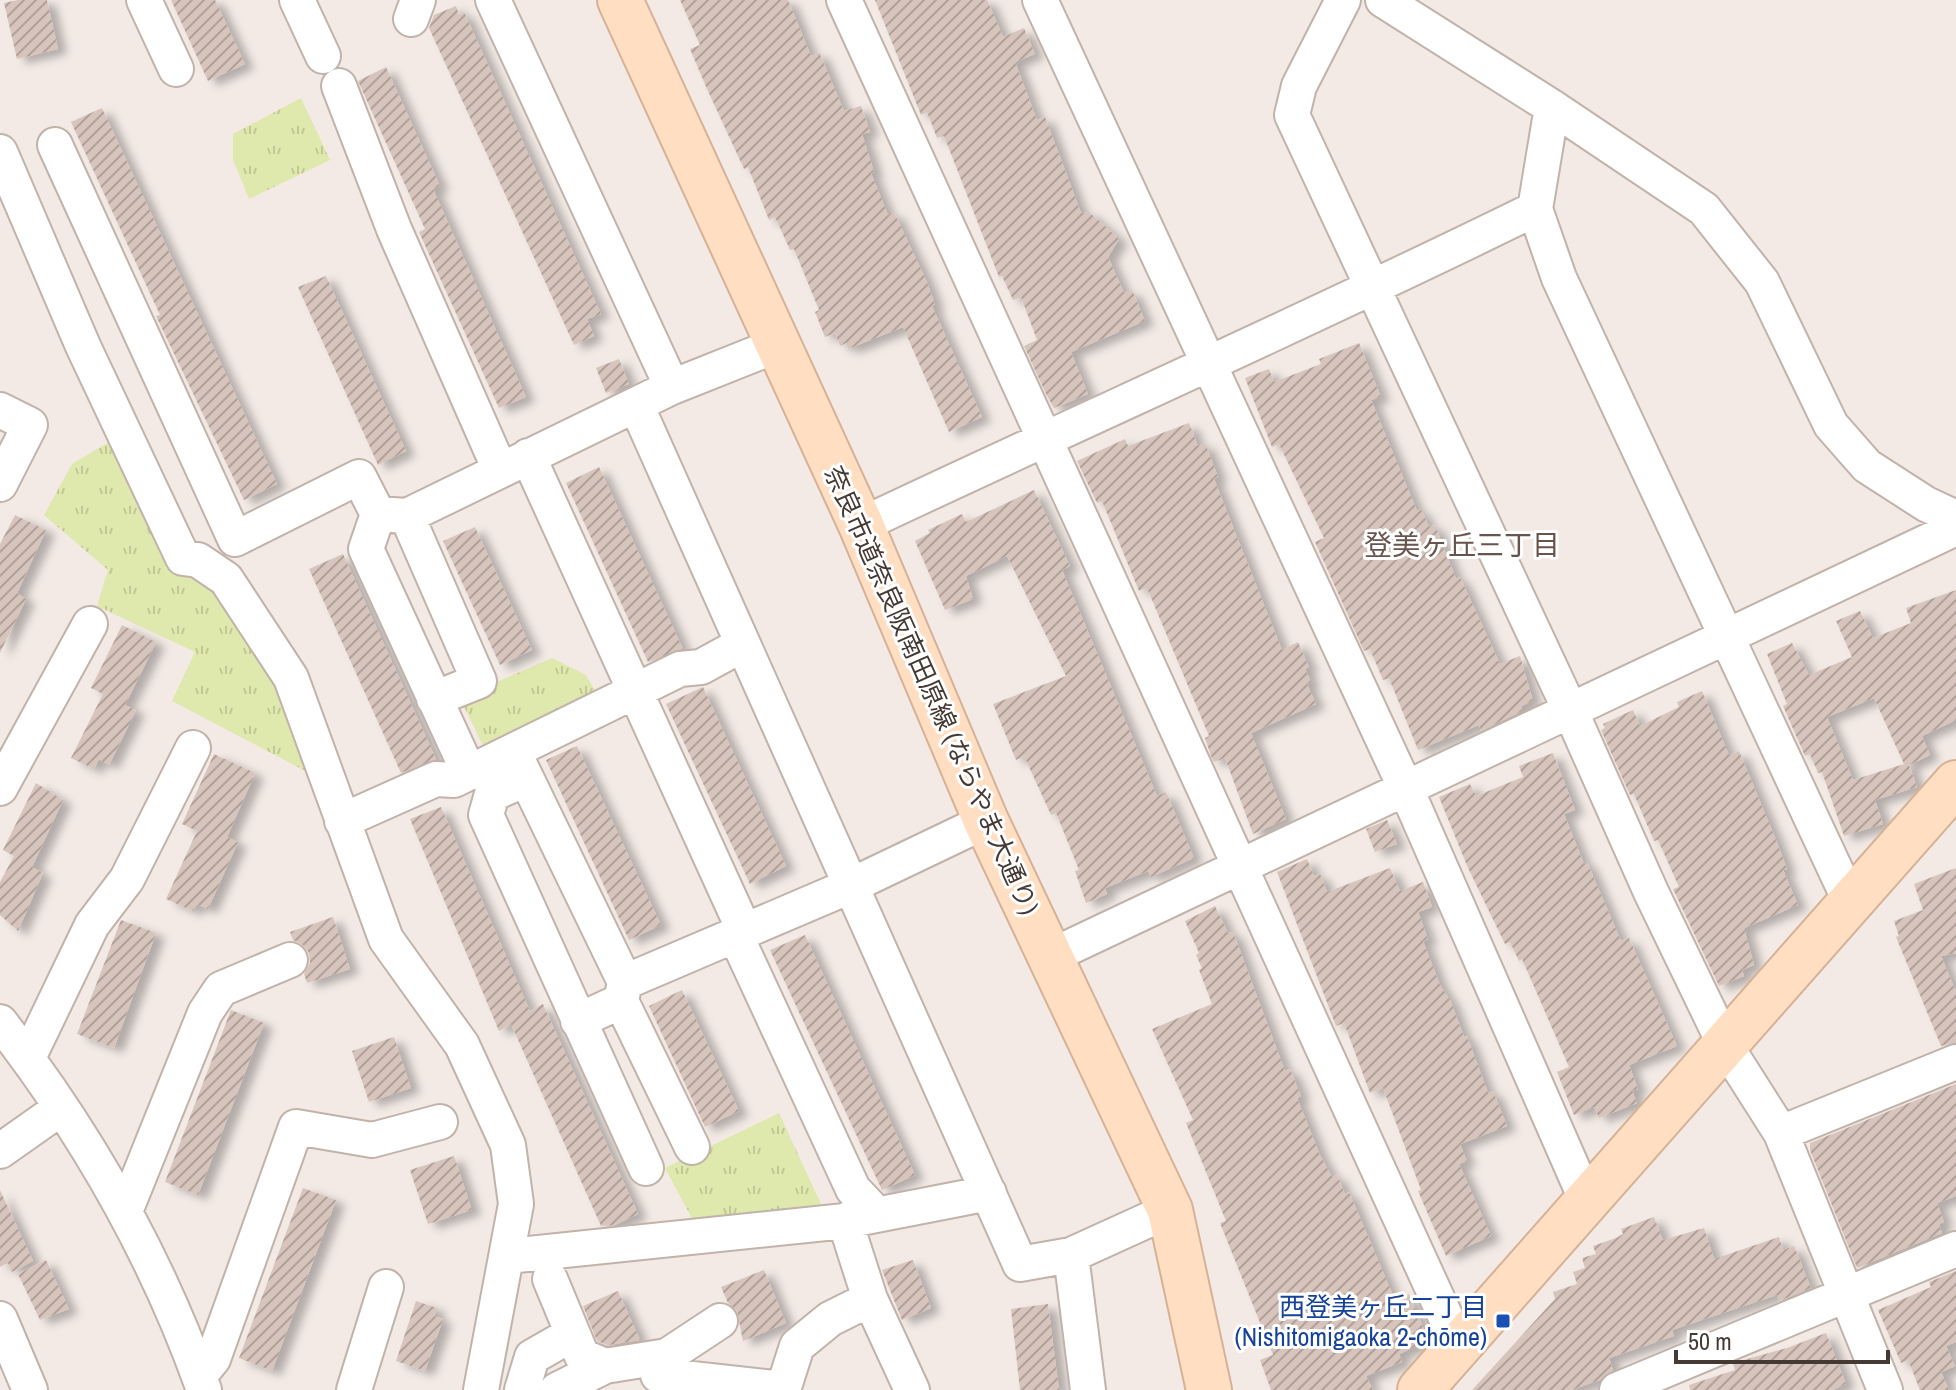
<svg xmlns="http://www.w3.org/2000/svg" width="1956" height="1390" viewBox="0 0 1956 1390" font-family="'Archivo Narrow','Noto Sans JP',sans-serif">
<defs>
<pattern id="park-tufts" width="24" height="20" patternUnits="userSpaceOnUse" patternTransform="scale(2)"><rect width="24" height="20" fill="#dfe8ad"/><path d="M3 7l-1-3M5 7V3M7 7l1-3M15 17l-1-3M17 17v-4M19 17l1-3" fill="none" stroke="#c1c895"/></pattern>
<pattern id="building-hatch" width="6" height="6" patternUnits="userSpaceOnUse" patternTransform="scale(2)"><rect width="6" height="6" fill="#d7c5bd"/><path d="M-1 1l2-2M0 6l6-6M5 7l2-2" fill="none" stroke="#b0a19a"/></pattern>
<filter id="shadow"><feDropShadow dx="9" dy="5" stdDeviation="4" flood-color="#0004"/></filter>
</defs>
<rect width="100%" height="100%" fill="#f3eae5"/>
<path fill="url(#park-tufts)" d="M301 98 330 160 249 199 233 160V134Z
M114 439 161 557 217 584 282 681 313 775 172 701 195 652 97 606 108 570 44 515 72 464Z
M552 658 586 675 600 699 486 752 460 698Z
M779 1113 826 1215 696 1226 665 1168Z"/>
<path fill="url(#building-hatch)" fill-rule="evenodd" filter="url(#shadow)" d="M18 0H47L58 49 17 59 4 3Z
M171 0H215L245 64 208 81Z
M680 0H788L811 56 819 52 844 111 861 106 870 132 862 134 874 172 871 173 888 215 894 212 926 280 935 304 932 306 982 417 949 432 903 327 848 349 846 343 840 346 835 333 825 337 815 312 819 310 794 249 790 250 775 217 769 220 748 167 744 169 707 89 690 49 700 45Z
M875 0H987L1003 37 1024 28 1035 54 1015 62 1037 120 1045 117 1081 213 1089 212 1119 239 1108 257 1124 293 1132 290 1145 321 1071 352 1088 394 1054 408 1046 394 1024 346 1037 340 1021 297 1013 300 1002 276 999 277 944 136 937 138 927 112 921 115Z
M456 6 459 15 464 12 601 314 587 319 594 336 574 345 429 28 434 15Z
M386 67 440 186 433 189 526 397 499 408 419 232 425 229 358 81Z
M102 108 277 484 244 500 156 316 160 315 71 122Z
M326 276 406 451 378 465 298 287Z
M1359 343 1381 397 1371 400 1417 511 1421 509 1429 527 1435 525 1456 579 1460 577 1500 664 1520 656 1533 701 1521 706 1522 711 1481 731 1479 725 1418 750 1389 678 1383 680 1370 649 1364 651 1315 542 1324 538 1279 444 1272 447 1245 378 1269 369 1274 382 1321 364 1319 359Z
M619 359 629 384 606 393 596 368Z
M1189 423 1198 446 1205 443 1218 477 1214 479 1282 650 1298 642 1309 667 1305 669 1311 682 1307 684 1316 704 1251 733 1286 819 1253 834 1225 758 1214 762 1211 756 1205 738 1209 736 1147 588 1139 591 1102 501 1097 503 1077 461 1125 439 1128 446Z
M599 467 683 649 648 662 566 483Z
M1034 490 1070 566 1062 570 1157 796 1166 792 1194 858 1151 877 1148 871 1105 888 1107 894 1086 903 1075 871 1079 870 1056 813 1051 815 1024 756 1016 760 993 704 1066 676 1007 556 966 576 973 599 945 610 915 541 930 533 928 530 962 514 966 522Z
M15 515 46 530 17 593 26 599 0 653V544Z
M475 527 532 650 500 665 443 541Z
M343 554 436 759 401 773 309 569Z
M1956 590V720L1922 736 1930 755 1909 765 1917 787 1875 800 1883 824 1844 836 1822 772 1818 773 1810 754 1805 756 1783 706 1787 704 1767 654 1792 643 1809 675 1852 657 1836 621 1860 611 1873 638 1911 623 1906 608ZM1874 698 1904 764 1853 780 1827 717Z
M122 625 156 642 125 705 136 710 109 765 99 759 94 769 71 758 103 694 91 688Z
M703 687 786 866 750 884 666 704Z
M1702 691 1729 755 1739 751 1776 840 1787 869 1783 870 1798 905 1744 928 1754 965 1742 970 1744 976 1719 986 1673 889 1679 887 1658 840 1654 841 1634 794 1630 795 1601 730 1605 728 1603 724 1633 710 1640 726 1679 707 1677 702Z
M577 746 661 925 629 940 546 760Z
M1553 753 1575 810 1564 814 1584 864 1587 862 1621 941 1629 938 1677 1046 1629 1065 1638 1089 1632 1091 1637 1103 1599 1118 1594 1107 1574 1115 1557 1072 1569 1067 1522 959 1519 961 1510 942 1505 944 1468 868 1439 797 1470 784 1476 796 1523 777 1519 766Z
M214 754 255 773 227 837 238 842 208 909 197 904 193 911 166 899 197 831 182 824Z
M36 783 63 800 32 867 43 873 18 931 0 915V882L14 856 3 850Z
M441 807 530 1011 543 1004 638 1214 615 1225 601 1226 511 1024 499 1031 410 819Z
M1387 820 1397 844 1375 852 1366 829Z
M1307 859 1314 876 1320 874 1327 892 1390 868 1400 891 1423 882 1432 907 1418 912 1428 939 1423 941 1440 985 1451 1002 1464 1037 1467 1036 1488 1093 1493 1091 1507 1126 1460 1144 1467 1161 1459 1164 1491 1236 1446 1256 1418 1191 1421 1190 1383 1088 1370 1093 1344 1023 1336 1026 1277 872Z
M1956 868V953L1941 956 1956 992V1042L1941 1046 1896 937 1899 936 1894 921 1923 910 1914 884Z
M1215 906 1228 933 1233 932 1285 1071 1290 1069 1301 1096 1297 1098 1320 1155 1332 1177 1337 1175 1345 1194 1349 1192 1395 1300 1409 1294 1429 1341 1399 1354 1402 1362 1366 1376 1373 1390H1271L1260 1360 1273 1355 1220 1223 1226 1221 1186 1123 1193 1120 1152 1029 1212 1004 1199 970 1202 968 1196 955 1199 953 1185 921Z
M333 917 350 969 307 983 304 974 310 963 309 953 303 945 293 940 290 932Z
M121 920 156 933 114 1048 77 1034Z
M805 935 915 1175 882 1190 770 950Z
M682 990 739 1111 705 1127 649 1006Z
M231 1010 264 1023 198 1195 165 1182Z
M394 1037 411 1088 369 1102 352 1051Z
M1956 1084V1196L1937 1203 1944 1222 1939 1224 1942 1233 1857 1268 1810 1150V1143Z
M454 1156 472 1210 428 1224 410 1170Z
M303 1188 336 1200 272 1371 239 1358Z
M0 1190 33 1261 12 1272 8 1263 0 1267Z
M1654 1217 1663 1240 1704 1228 1714 1259 1779 1237 1783 1250 1794 1246 1811 1288 1779 1301 1777 1295 1672 1330 1674 1336 1609 1358 1613 1370 1600 1380 1571 1390H1472L1555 1299 1553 1292 1577 1284 1573 1272 1585 1268 1582 1258 1596 1254 1593 1246 1616 1238 1623 1234 1621 1229Z
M46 1260 69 1309 40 1320 18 1274Z
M913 1260 931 1308 902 1320 882 1270Z
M764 1270 786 1323 743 1341 737 1311 728 1303 721 1287Z
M1956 1271V1342L1946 1346 1955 1366 1941 1372 1949 1390H1920L1908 1360 1901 1363 1878 1310 1931 1287 1929 1282Z
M618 1291 640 1340 608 1345 597 1341 583 1306Z
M416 1301 437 1308 434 1316 443 1319 425 1371 396 1361Z
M1048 1304 1059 1390H1020L1011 1309Z
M1826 1333 1846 1384 1832 1390H1690L1689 1385 1735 1370 1733 1363 1787 1348Z"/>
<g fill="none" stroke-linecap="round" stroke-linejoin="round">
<defs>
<path id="street" d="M144 0 176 69
M297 0 323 56
M493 0 672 387
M844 0 1458 1344
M1040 0 1406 789 1586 1199
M1343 0 1299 86 1292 115 1570 710 1651 892 1725 1045 1781 1133 1885 1390
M1383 0 1552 107 1704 209 1762 282 1831 425 1867 466 1926 504 1956 518
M411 19 418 0
M339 86 394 229 500 470
M55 145 235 539 359 477 378 514 407 516 672 387 780 344
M0 152 83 346 183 558 198 560 226 579 291 678 386 939 462 1045 508 1145 516 1204 481 1390
M1535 209 1559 278 1851 903
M637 407 1020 1264 1071 1255 1170 1210
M0 410 30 425 0 484
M528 456 744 930
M378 514 366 549 469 773
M407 516 479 681 434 699
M861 525C1085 419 1312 319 1535 209L1552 107
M517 759 625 982
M526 779 492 794 486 815 646 1168
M0 788 90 624
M342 821 436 779 454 780 680 669 701 667 743 644
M735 934 853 1189 870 1207 845 1221 870 1299 912 1390
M1049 957 1956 528
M621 1001 692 1147
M578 1021 621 1001 625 982 850 886 986 821
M0 1022C86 1133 157 1257 204 1390
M28 1058 92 925 127 879 193 748
M1781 1133 1956 1062
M0 1151 61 1108
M126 1209 205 1013 221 989 290 960
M1071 1255 1088 1390
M508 1256 845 1221 989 1193
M550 1279 582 1356 605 1366 667 1356
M0 1319 30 1390
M658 1375 667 1356 720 1321
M199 1376 213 1359 296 1127 372 1140 440 1122
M354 1390 386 1287
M522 1390 532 1357 572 1334
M557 1390 605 1366
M674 1390 683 1378 783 1389
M783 1390 797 1346 830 1319 870 1299
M1617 1390 1956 1249"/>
<path id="secondary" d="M620 0 861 525 986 821 1170 1210 1209 1390
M1420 1390 1956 783"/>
</defs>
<use href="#street" stroke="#c1b2aa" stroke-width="38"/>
<use href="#secondary" stroke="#d6b196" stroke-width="48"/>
<use href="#street" stroke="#fff" stroke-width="34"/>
<use href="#secondary" stroke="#ffdec2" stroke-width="44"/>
</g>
<rect fill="#1a4fb4" stroke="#fff" stroke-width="3" x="1495" y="1313" width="16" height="16" rx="4"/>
<g text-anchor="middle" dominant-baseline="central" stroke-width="6" stroke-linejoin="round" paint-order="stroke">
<g font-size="26" fill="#453934" stroke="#fff">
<text transform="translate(932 690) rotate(66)">奈良市道奈良阪南田原線 (ならやま大通り)</text>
</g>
<g font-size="26" fill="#164399" stroke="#fff" text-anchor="end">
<text x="1487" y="1306">西登美ヶ丘二丁目<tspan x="1487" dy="30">(Nishitomigaoka 2-chōme)</tspan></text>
</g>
<g font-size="28" fill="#68544c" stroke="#fff">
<text x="1462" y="545">登美ヶ丘三丁目</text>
</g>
</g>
<path d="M1676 1350v12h212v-12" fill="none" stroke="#453934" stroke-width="4"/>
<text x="1688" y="1350" font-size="24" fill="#453934" stroke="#ffffff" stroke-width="6" paint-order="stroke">50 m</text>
</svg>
